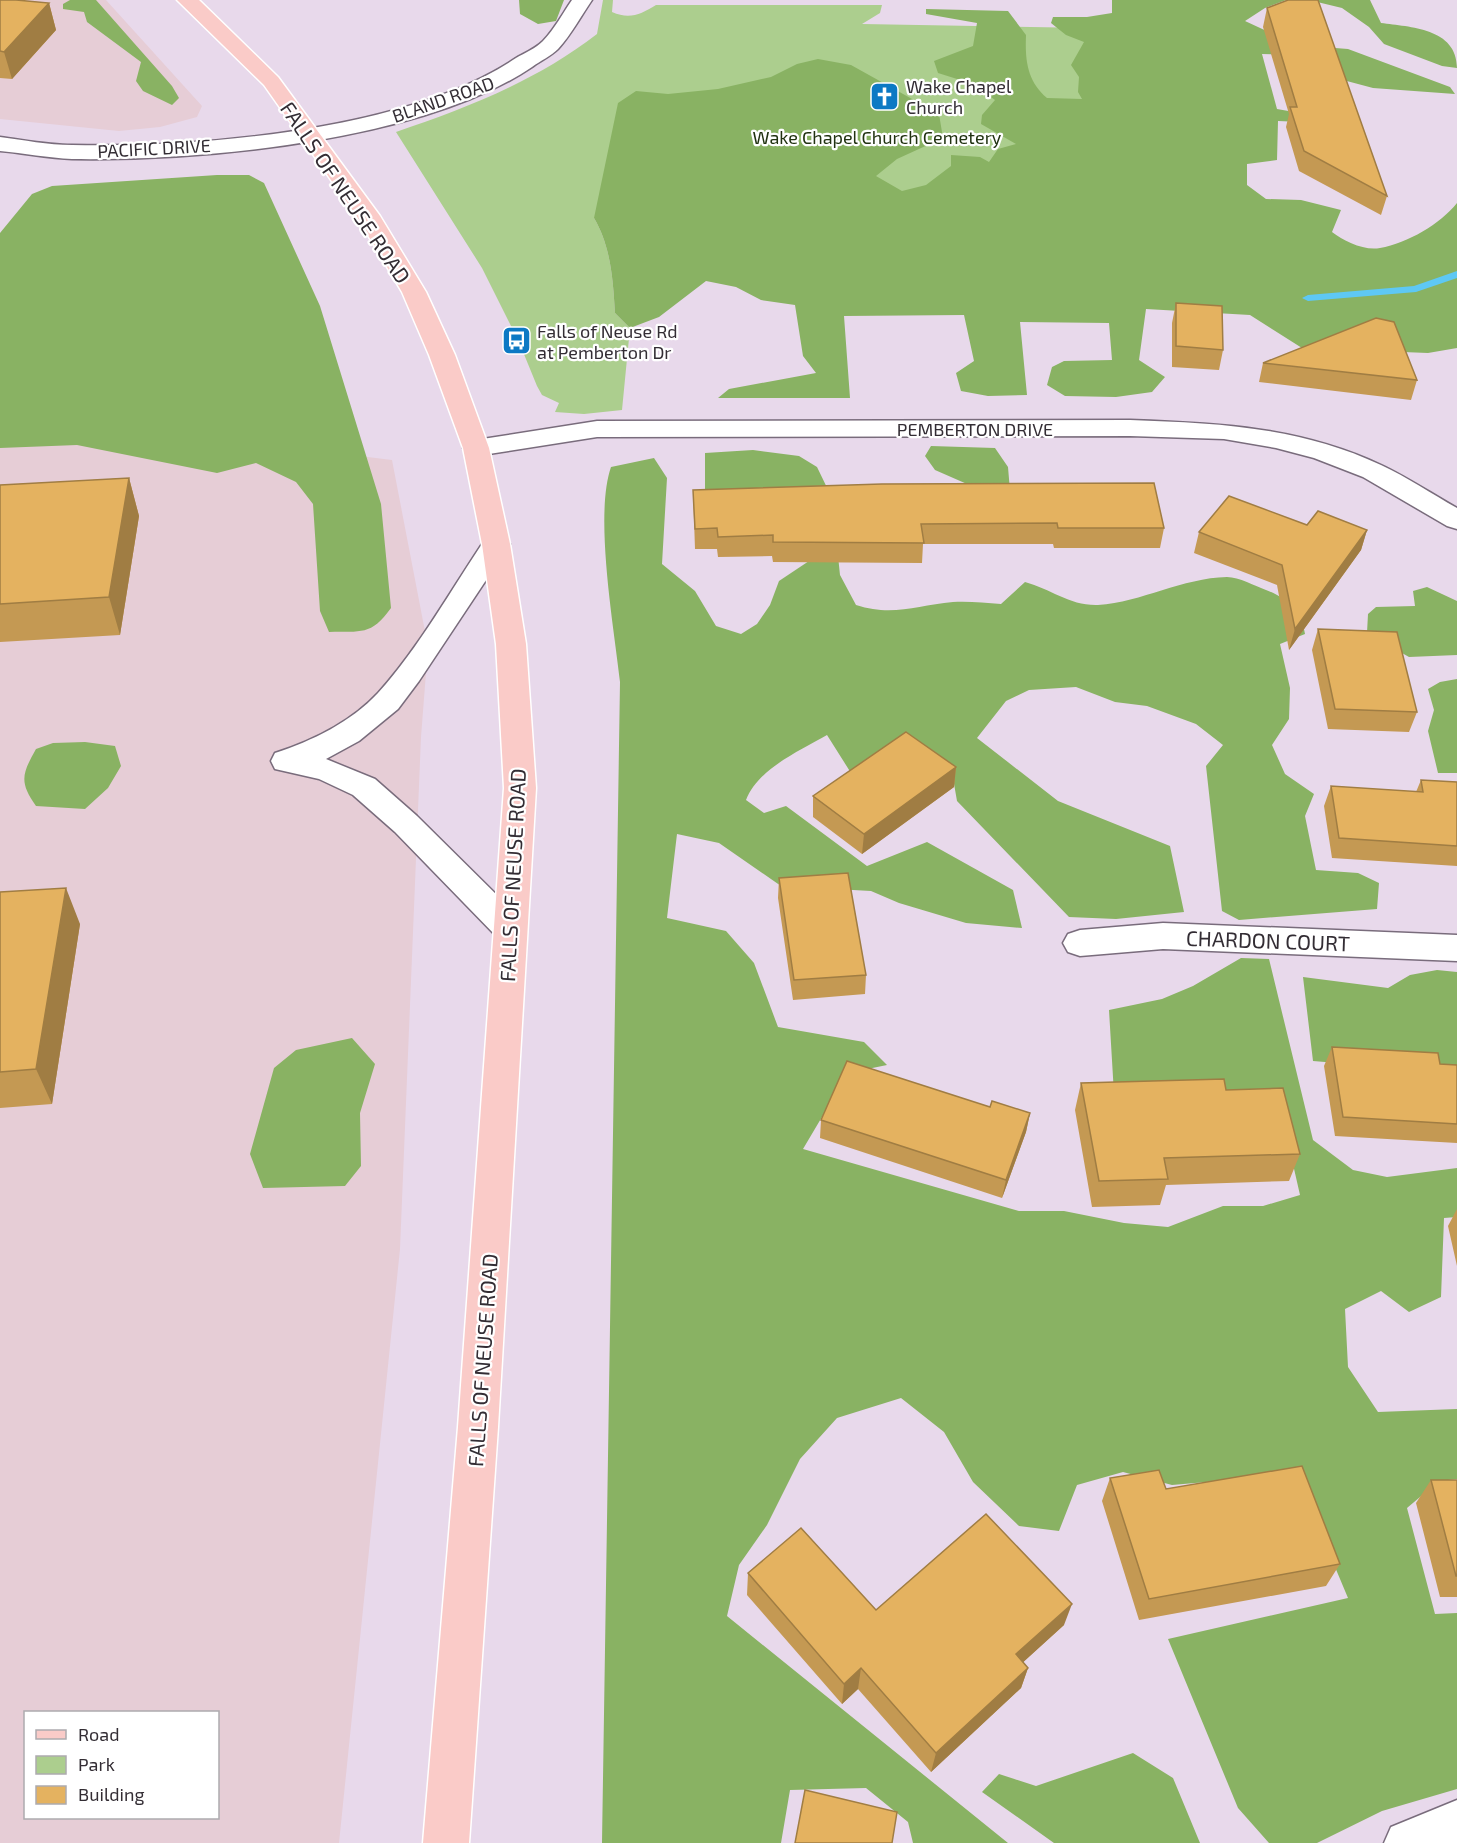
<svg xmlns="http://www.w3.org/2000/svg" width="1457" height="1843" viewBox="0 0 1457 1843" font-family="'Exo 2',sans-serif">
<rect width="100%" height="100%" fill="#e8d9eb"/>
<path fill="#e6cdd6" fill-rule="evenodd" d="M0 0H106L202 106 197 117 160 127 119 131 0 119Z
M0 412 392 460 428 647 421 737 400 1249 339 1843H0ZM26 1712H218V1818H26Z"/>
<path fill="#acce8e" d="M603 0H613L612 12C630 20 641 14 656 5H882L880 13 862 24 1149 29 1200 251 594 218C611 247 613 280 615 313L630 328 622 410 584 414 555 412 559 403 542 395 537 386 519 342 482 268 396 132C469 107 536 81 597 34Z"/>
<path fill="#89b263" d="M70 0H96L172 86 179 98 172 105 143 91 136 81 141 62 87 22 84 12 63 9V4Z
M519 0H564L556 21 538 24 520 14Z
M1112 0H1286L1265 8 1245 21 1297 45 1348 49 1450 87 1455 94 1373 88 1343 80 1302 55 1262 54 1277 109 1294 112 1302 122 1278 121 1277 160 1247 164V185L1266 199 1301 200 1341 210 1332 232C1344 241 1364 251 1380 248 1408 243 1440 224 1457 203V348L1428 353 1302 348 1250 315 1146 309 1139 360 1165 377 1152 392 1116 397 1065 396 1047 385 1052 367 1064 361 1112 360 1109 323 1020 322 1027 395 988 396 961 391 956 373 974 361 964 315 844 316 850 398H718L729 389 816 373 803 356 795 305 761 300 736 287 706 281 659 317 630 328 615 313C613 280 611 247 594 218L618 103 636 91 668 94 718 89 771 77 797 64 818 59 851 65 939 114 943 138 897 159 876 176 902 191 926 185 951 166V155L980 157 989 162 998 149 1016 144 981 124 982 115 995 100 973 84 938 73 934 61 973 46 977 23 926 14V9L1008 11 1026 35C1025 60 1027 81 1047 98L1082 99 1078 92 1079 77 1071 65 1084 42 1066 35 1051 23 1053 17H1087L1112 13Z
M1309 0H1370L1381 23C1410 27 1457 28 1457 68L1442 66 1384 44 1369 27 1342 8Z
M217 175H249L264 183 320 306 381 504 391 608C371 636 361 631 329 632L320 611 313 504 296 482 256 463 217 473 77 445 0 448V233L32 194 52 186Z
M931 446 995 448 1008 467 1010 491 999 498 935 470 925 456Z
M753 450 799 456 817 467 832 498 840 575 856 605C893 617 917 605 953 602 969 601 985 603 1001 604L1025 582C1051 589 1070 606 1098 605 1142 602 1182 578 1227 577 1239 577 1255 586 1266 590 1286 597 1302 612 1305 634L1280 644 1290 688 1289 719 1272 745 1285 774 1314 794 1305 816 1316 870 1358 873 1379 883 1377 909 1239 920 1222 911 1206 766 1223 745 1196 724 1147 706 1115 702 1076 687 1029 690 1006 701 977 738 1058 801 1170 846 1184 912 1116 919 1069 917 957 801 953 778 851 773 827 735C799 751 758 769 746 800L764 813 786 806 867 866 927 842 1013 890 1022 928 966 923 899 903 871 891 781 886 719 843 677 834 667 918 726 931 754 963 778 1027 864 1042 887 1065 848 1073 803 1149 1019 1211H1064L1124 1223 1168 1227 1223 1206H1263L1300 1195 1282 1116 1114 1094 1109 1010 1162 999 1193 986 1241 958 1269 959 1313 1140 1353 1170 1387 1177 1457 1168V1217L1444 1218 1441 1297 1409 1312 1381 1291 1345 1309 1348 1367 1378 1412 1457 1409V1479L1439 1481 1407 1508 1435 1614 1457 1613V1789L1382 1811 1317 1843H1269L1238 1808 1168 1639 1348 1598 1296 1474 1172 1485 1123 1472 1077 1485 1059 1531 1019 1526 973 1482 944 1432 901 1398 837 1418 800 1459 767 1525 739 1565 727 1616 1008 1843H913L908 1822 866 1788 790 1790 781 1843H602L620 682C614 627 594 516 611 467L654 458 667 478 662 564 695 591 716 626 741 634 757 624 770 605 779 581 812 559 705 499V453Z
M1427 587 1457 601V655L1409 657 1367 633 1368 614 1376 607 1415 606 1413 591Z
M1457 679V773H1438L1428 731 1434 710 1428 689 1440 682Z
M85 742 115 746 121 766 108 788 85 809 36 806C19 782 22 774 36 749L53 743Z
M1437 970 1457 972V1073L1313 1061 1303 977 1388 988 1410 975Z
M352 1038 375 1064 360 1113 361 1166 345 1186 263 1188 250 1154 274 1068 296 1050Z
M1133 1753 1173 1778 1200 1843H1054L982 1792 999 1774 1036 1786Z"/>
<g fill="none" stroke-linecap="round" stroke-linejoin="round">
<path fill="#5ec8f4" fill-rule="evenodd" d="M1457 271V278L1416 292 1308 301 1302 298 1308 295 1414 286Z"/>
<defs>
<path id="minor" d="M572 0H592C581 16 571 35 558 49 551 56 540 61 532 67 422 141 205 161 72 159 48 158 24 153 0 151V137C24 140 48 145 72 145 201 148 409 130 516 58 525 53 536 48 543 41 554 30 563 13 572 0Z
M1130 420C1218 423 1300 427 1381 465 1407 477 1432 494 1457 508V529L1447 526 1363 477 1314 458 1276 448 1224 439 1130 436 597 437 476 456 467 454 463 448 467 442 476 440 597 421Z
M496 535 506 538 510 544 419 681 398 709 359 741 326 759 375 779 417 816 522 920 527 929 522 938 510 942 498 938 395 832 353 795 319 779 275 769 271 761 275 753C312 741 351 722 378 693 419 648 452 588 486 538Z
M1163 923 1457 935V961L1163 949 1080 956 1068 952 1063 943 1068 934 1080 930Z
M1457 1800V1843H1384L1391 1827Z"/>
<path id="major" d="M177 0H199L278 77 380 216 426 292 455 355 489 448 510 544 526 644 536 788 498 1427 469 1843H423L458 1427 504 788 496 644 482 544 463 448 429 355 402 292 357 217 264 85Z"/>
</defs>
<use href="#minor" stroke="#796c7c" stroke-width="3"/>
<use href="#major" stroke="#fff" stroke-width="3"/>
<use href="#minor" fill="#fff" fill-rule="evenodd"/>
<use href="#major" fill="#facbc8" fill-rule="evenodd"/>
</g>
<path fill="#c49953" d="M0 0 49 3 56 30 12 79 0 78Z
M1267 8 1387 196 1381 215 1299 171 1286 127 1289 114 1263 27Z
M1176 303 1223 350 1219 370 1172 367V323Z
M1263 363 1417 380 1411 400 1259 382Z
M129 478 139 516 120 635 0 642V485Z
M693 490 1164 528 1160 548H1054L1053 544H923L922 563 773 562 772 556 718 557 717 549H695Z
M1307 525 1367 530 1361 550 1289 650 1277 585 1194 553 1199 532Z
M1318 629 1417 712 1409 732 1328 729 1312 650Z
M956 767 954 787 862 854 813 817V796Z
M1421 780 1457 782V866L1332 858 1324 806 1331 786 1416 792Z
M779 878 866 975 865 994 793 1000 778 898Z
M0 892 80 924 52 1104 0 1108Z
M1332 1047 1440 1064 1457 1065V1143L1335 1136 1324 1066Z
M1081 1083 1226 1090 1300 1154 1289 1181 1166 1185 1160 1205 1092 1207 1075 1110Z
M990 1107 1030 1113 1026 1132 1002 1198 820 1138 821 1120Z
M1457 1209V1266L1448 1226Z
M1110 1478 1166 1489 1340 1564 1326 1586 1139 1620 1102 1501Z
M1431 1480H1457V1597H1440L1416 1503Z
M748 1573 876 1610 1064 1625 1023 1662 1028 1668 1021 1688 931 1772 858 1689 842 1704 747 1595Z"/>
<path fill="#a07d43" d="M49 3 56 30 12 79 4 52Z
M129 478 139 516 120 635 109 597Z
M1367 530 1361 550 1289 650 1295 629Z
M956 767 954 787 862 854 864 834Z
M66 888 80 924 52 1104 36 1069Z
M1030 1113 1026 1132 1002 1198 1006 1180Z
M1072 1604 1064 1625 1009 1675 1016 1654Z
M861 1668 858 1689 842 1704 844 1684Z
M1028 1668 1021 1688 931 1772 936 1753Z"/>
<path fill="#e4b260" stroke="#a07d43" stroke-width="1.5" d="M0 0H16L49 3 4 52 0 51Z
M1288 0H1318L1387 196 1304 151 1290 107H1297L1267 8Z
M1176 303 1222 306 1223 350 1176 346Z
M1376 318 1394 322 1417 380 1263 363Z
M129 478 109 597 0 604V485Z
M1154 483 1164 528H1058L1057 523 921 524 924 543 773 542V535L718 537 717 528 695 529 693 490 882 484Z
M1229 496 1307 525 1318 511 1367 530 1295 629 1282 565 1199 532Z
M1318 629 1397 632 1417 712 1335 709Z
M906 732 956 767 864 834 813 796Z
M1421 780 1457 782V846L1339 838 1331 786 1423 792Z
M848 873 866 975 794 980 779 878Z
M66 888 36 1069 0 1072V892Z
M1332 1047 1438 1053 1440 1064 1457 1065V1124L1343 1117Z
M847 1061 990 1107 992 1101 1030 1113 1006 1180 821 1120Z
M1224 1079 1226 1090 1283 1088 1300 1154 1164 1158 1168 1179 1099 1181 1081 1083Z
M1302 1466 1340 1564 1149 1599 1110 1478 1159 1470 1166 1489Z
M1431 1480H1457V1576H1456Z
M986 1514 1072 1604 1016 1654 1028 1668 936 1753 861 1668 844 1684 748 1573 801 1528 876 1610Z
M805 1790 897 1812 892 1843H795Z"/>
<defs>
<symbol id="church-square" viewBox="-11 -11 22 22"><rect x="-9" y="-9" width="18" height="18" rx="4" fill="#0c79c4" stroke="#fff"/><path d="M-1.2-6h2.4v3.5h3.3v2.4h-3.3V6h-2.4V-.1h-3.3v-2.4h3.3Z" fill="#fff"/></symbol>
<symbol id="bus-square" viewBox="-11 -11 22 22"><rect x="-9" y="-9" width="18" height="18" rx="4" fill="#0c79c4" stroke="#fff"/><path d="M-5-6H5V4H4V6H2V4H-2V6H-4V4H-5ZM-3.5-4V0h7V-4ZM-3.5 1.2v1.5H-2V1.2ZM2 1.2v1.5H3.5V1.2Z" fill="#fff"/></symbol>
</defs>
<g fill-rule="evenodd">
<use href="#church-square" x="868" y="80" width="33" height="33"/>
<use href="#bus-square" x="500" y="324" width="33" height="33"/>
</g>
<g text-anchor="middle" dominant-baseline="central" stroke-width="4.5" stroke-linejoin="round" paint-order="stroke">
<g font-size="18" fill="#332d34" stroke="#fff" text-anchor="start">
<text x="906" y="86">Wake Chapel<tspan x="906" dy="21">Church</tspan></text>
<text x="537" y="331">Falls of Neuse Rd<tspan x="537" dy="21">at Pemberton Dr</tspan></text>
</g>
<g font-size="18" fill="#332d34" stroke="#fff">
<text transform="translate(443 99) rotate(-19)">BLAND ROAD</text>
<text transform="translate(154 148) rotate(-3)">PACIFIC DRIVE</text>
<text x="975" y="429">PEMBERTON DRIVE</text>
</g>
<g font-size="18" fill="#213211" stroke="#fff">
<text x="877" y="137">Wake Chapel Church Cemetery</text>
</g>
<g font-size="21" fill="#332d34" stroke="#fff">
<text transform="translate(346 192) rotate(56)">FALLS OF NEUSE ROAD</text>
<text transform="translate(512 875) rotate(-87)">FALLS OF NEUSE ROAD</text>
<text transform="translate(1268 940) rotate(2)">CHARDON COURT</text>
<text transform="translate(482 1360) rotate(-86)">FALLS OF NEUSE ROAD</text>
</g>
</g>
<rect x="24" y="1711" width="195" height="108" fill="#ffffff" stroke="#adabae" stroke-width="1.5"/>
<rect x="36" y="1730" width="30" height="9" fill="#facbc8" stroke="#adabae" stroke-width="1.5"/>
<text x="78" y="1741" font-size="18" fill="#332d34">Road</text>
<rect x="36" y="1756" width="30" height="18" fill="#acce8e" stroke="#adabae" stroke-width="1.5"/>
<text x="78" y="1771" font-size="18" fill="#332d34">Park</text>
<rect x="36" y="1786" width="30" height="18" fill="#e4b260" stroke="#adabae" stroke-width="1.5"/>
<text x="78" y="1801" font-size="18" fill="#332d34">Building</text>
</svg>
